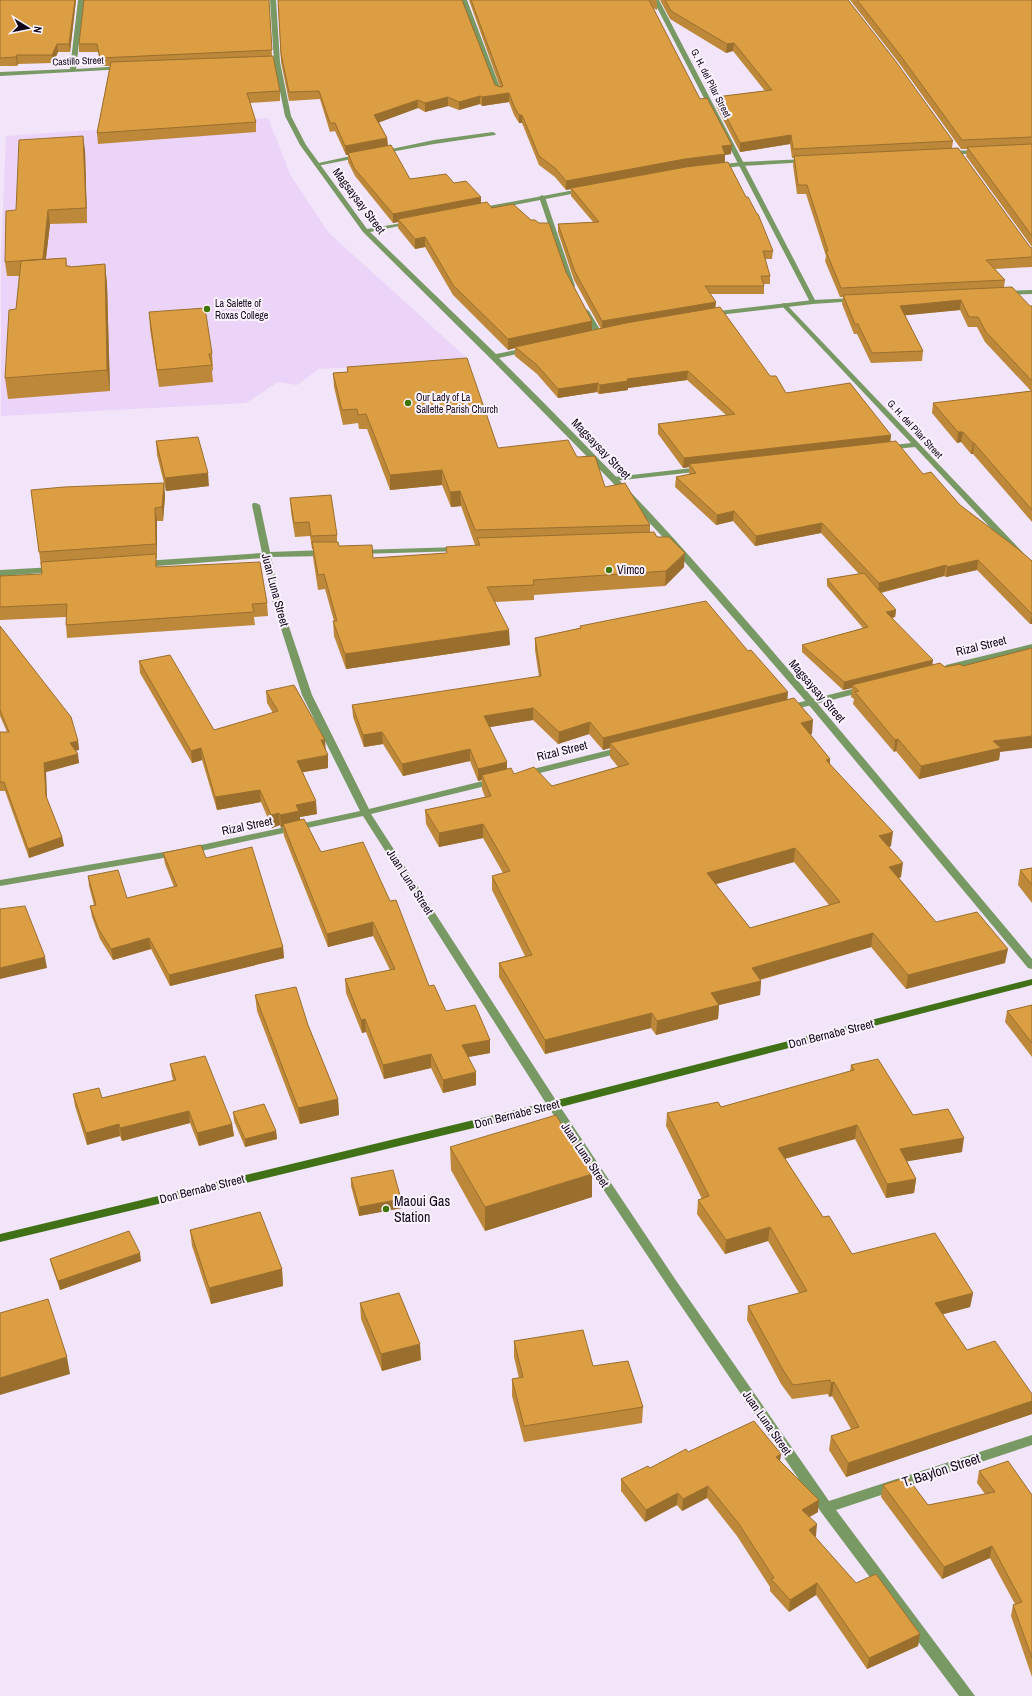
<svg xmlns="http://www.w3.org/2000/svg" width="1032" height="1696" viewBox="0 0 1032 1696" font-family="'Archivo Narrow',sans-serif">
<rect width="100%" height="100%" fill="#f2e4f9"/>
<path fill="#ebd4f7" d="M268 118 291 176 328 232 470 361 319 369 297 385 278 382 246 403 1 416V256L6 136Z"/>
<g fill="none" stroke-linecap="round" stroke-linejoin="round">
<path fill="#789963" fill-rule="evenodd" d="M78 0H84L76 69 123 66 126 68 125 69 0 76V72L70 69Z
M461 0H467L502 93 501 94 496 93Z
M653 0H659L816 302 815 303 810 302Z
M493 132 496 134 495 135 434 144 380 154 377 152 434 140Z
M360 154 363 156 362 157 317 166 314 164Z
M542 195 545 197 575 286 574 287 569 286 539 197Z
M784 303 786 304 1032 562V570L1029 569 915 447 885 450V446L911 443 782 306V304Z
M586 309 589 311 602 333 601 335H595L583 311Z
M701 467 705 469 704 471 614 481 610 479 614 477Z
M253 503H256L260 505 270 552 325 550 329 553 325 556 271 557 280 600 312 695 369 809 495 778 500 781 498 783 371 814 557 1102 677 1282 829 1501 1032 1435V1445L836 1510 975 1696H959L821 1512 669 1288 549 1108 363 816 187 854 0 886V880L187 848 360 811 302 695 272 600 263 558 144 567 140 564 144 561 262 553 252 505Z
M459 547H462L463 549 462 551 359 554 355 552 359 550Z
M54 567 58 570 57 572 0 576V570Z
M1032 644V650L949 670 945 667 946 665Z
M864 686 869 689 867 691 788 711 783 708 785 706Z
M621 747 626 750 624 752 524 777 519 774 521 772Z"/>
<path fill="#789963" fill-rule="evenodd" d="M270 0H276L280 62 291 116 306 145 367 229 414 221V223L370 232 496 354 531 347V351L499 358C559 418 619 478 676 541 798 677 914 819 1032 959V969L1028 968 808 704 670 545 611 481 491 359 363 232 300 145 285 116 274 62Z
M980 150 983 152 982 153 948 155 945 153 948 151Z
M806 159 808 160V162L741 166 717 169 714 167 717 165 741 162Z
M585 188 587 189V191L478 212 475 210 478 208Z
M1032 290V294L1005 295 1002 293 1005 291Z
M855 298 858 300 857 301 813 304 710 316 707 314 710 312 813 300Z"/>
<path fill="#417117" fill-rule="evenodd" d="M1032 979V985L553 1109 0 1242V1234L553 1101Z"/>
</g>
<path fill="#bd8839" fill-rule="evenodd" d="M0 0H76L70 52H58L53 63 18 64 17 66H0Z
M269 0 272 56 280 91V101L250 103 256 122V132L98 144 97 133 110 66H101L98 52H79V44Z
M278 0 500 87 469 0H656L657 2V10L653 8 700 99 731 154 725 155V162L773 251 772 259H765L770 276V284H764V294H710L716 302 715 308 770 376 786 393 891 435 890 442 923 474 960 505 1032 561V624H1030L977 570 946 577 944 576 881 593 896 610 895 617 892 618 932 665 1000 752 999 760 919 779 896 751 894 752 853 704 854 699 851 697 852 688 843 690 802 652V645L863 628 827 586V579L859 574 821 533 755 546 733 521 716 525 675 487 676 477 689 474V467L683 468 658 434V424L726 415 687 380 628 388V390L599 394 597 392 558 398 537 374 515 356V348L508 350 453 295 425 247 415 249 398 228V222L393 223 355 176 348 162V155H346L335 131 330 132 320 99 289 101 281 62ZM509 102 514 115 519 123H522L539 165 555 177 566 190 571 189V196L593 222 558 224V232L574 280 601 329 592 331V321L566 272 492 208 481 203 454 183 410 179 388 146 387 138 379 122 418 108 425 112 448 106 459 110 480 104 482 106Z
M660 0H848L953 141 952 148 1030 247 1032 248V267L995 269 1005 280 1004 287 1030 306H1032V522L973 454H971L961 442 957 443 932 413 933 403 1031 391 985 342 977 327H968L960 310 905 315 923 351 922 361 871 363 857 334H854L842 304 843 297H840L825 261 826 256 806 194H797L793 165 794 158H792L790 144 740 152 716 106V97L765 91 733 51 726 53 670 19Z
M850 0H1032V247L966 156 967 149H961L899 63Z
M85 150 87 223 50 224 46 259 66 258 67 266 70 267 105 264 107 284 110 391 8 399 5 378 16 309 19 276H7L5 262 16 210Z
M149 312 212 353 213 370 212 371 213 382 159 387 150 329Z
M347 367 498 448 577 457 605 487 650 525V532L657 537 684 567 665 586 534 595V600L495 602 510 645 346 669 334 636 333 621H334L325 589 318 590 313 557V549H312L310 536 295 537 291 512 290 498 337 535V542L339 546 373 558 447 553 446 547 477 546V545H475L461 506 451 507 442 485 390 490 367 429H359L358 423 343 425 334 387 333 373 347 372Z
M156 441 209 486 166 491 157 455Z
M164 483 165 496 163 521H157V558H156L157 567 267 603 268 616 254 617 255 625 67 638 66 625V617L0 620V576L42 574 31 490Z
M0 626 78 741 79 750H76L79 763 46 772 47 799 62 837 64 846 29 858 5 791H0V732H7L0 716Z
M580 626 787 700 812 734H810L830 759V764L891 846 889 847 901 877 899 878 936 922 1005 963 906 989 871 947 760 980 761 981 760 995 719 1005 718 1019 656 1035 651 1028 545 1054 499 977V963L525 956 492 890V876L503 873 483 838 439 847 426 824 425 810 485 797 482 789V780L478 781 470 761 403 776 383 744 364 747 353 717 352 705 539 677 535 650V638L580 628ZM533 720 558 744 589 734 603 750 610 748V757L618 767 552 786 514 774 507 769 490 727ZM794 862 829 905 750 928 716 884Z
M139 661 214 730 273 713 267 703 266 691 328 768 303 772 317 814 300 817V820L321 852 429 986 446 1011 490 1053 468 1057 476 1085 443 1093 431 1068 384 1079 366 1032 362 1033 346 993 345 979 390 970 373 936 328 947 284 836 283 827 281 828 280 825 272 828 261 802 217 810 202 760 192 763 140 673Z
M163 853 206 858 283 947 284 958 170 986 151 949 113 960 100 939 92 917 90 906 94 905 89 886 88 876 127 898 174 887 165 864Z
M1032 868V903L1018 885 1020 870Z
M255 995 308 1025 338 1099 339 1115 300 1124 257 1011Z
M1032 1005V1057L1005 1022 1007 1011Z
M170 1064 232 1124 234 1136 199 1146 190 1123 122 1141 120 1136 87 1145 75 1106 73 1094 102 1098 173 1080 172 1076Z
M851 1065 913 1115 962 1152 907 1161 916 1179 914 1193 886 1198 855 1139 785 1159 823 1217 852 1254 973 1293 970 1307 942 1314 967 1350 1032 1394V1414L846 1477 829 1450 831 1436 851 1429 832 1396 829 1397 828 1394 792 1399 781 1384 747 1320 748 1306 799 1293 768 1241 725 1254 697 1214 698 1200 702 1199 666 1126 667 1113 721 1107 850 1072Z
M233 1112 276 1131 277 1139 245 1147 234 1121Z
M450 1147 592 1197 485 1231 451 1170Z
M351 1178 401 1199 402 1208 359 1216 351 1186Z
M190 1230 282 1269 283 1286 211 1304 192 1246Z
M50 1259 141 1261 60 1290 52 1267Z
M360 1303 421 1360 382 1371 361 1319Z
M514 1341 643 1407 642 1423 524 1442 512 1396V1379L519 1378 514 1357Z
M688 1452 781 1454 780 1461 818 1512 809 1517 816 1536 815 1537 856 1583 920 1634 918 1646 867 1669 816 1595 789 1612 770 1591V1587L737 1536 707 1498 682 1511 677 1505 645 1522 621 1491V1479L650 1468Z
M979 1471 1032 1495V1677L1011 1616 1013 1605 1015 1604 990 1558 942 1579 881 1497 883 1485 928 1505 985 1494 977 1483Z"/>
<path fill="#9a6f2e" d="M75 0H76L70 52 69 44Z
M734 43 733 51 726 53 727 44Z
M57 44 58 52 53 63 52 55Z
M17 55 18 64 17 66 16 57Z
M509 93V102L482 106V97Z
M480 96V104L459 110V102Z
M448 97V106L425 112V103Z
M418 100V108L375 124 374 115Z
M519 115H522V123H519Z
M791 135 790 144 740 152V143Z
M83 136 85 150 87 223 86 208Z
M387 138 388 147 348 153V155H346L345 146Z
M732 145 731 154 725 155V163L685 168 566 190V181L722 146Z
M481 197V206L398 219V222L393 223V214Z
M48 210 50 224 44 274 42 260Z
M425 237V247L415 249V239Z
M105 264 107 284 110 391 107 370Z
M961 300 960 310 899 316 900 306Z
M716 302 715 310 602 330V321Z
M592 321V332L515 347V348L508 350V339Z
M688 371 687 380 628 388V390L599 394 600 385 627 379Z
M598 383 597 392 558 398V389Z
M958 432H963L961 442 957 443Z
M891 435 890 444 689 464V467L683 468 684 458Z
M973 443H974L973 454H971Z
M442 470V485L390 490V475Z
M208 473 209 486 166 491 165 478Z
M164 483 165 496 163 521 162 507Z
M460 491 461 506 451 507 450 492Z
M155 508 157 521V558L156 544Z
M734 511 733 521 716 525 717 515Z
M822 523 821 533 755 546 756 536Z
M685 553 684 567 665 586 666 571Z
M978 560 977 570 946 577 947 567Z
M946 565 944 576 878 593 879 583Z
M896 610 895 617 886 619V612Z
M1032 614V624H1030Z
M509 630 510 645 346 669 345 654Z
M933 660 932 668 852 685V688L843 690 844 682Z
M788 692 787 704 610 743V748L603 750V738Z
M533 708V720L484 728V716Z
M813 720 812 734 799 737 801 723Z
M590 722 589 734 558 744 559 732Z
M382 732 383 744 364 747 363 735Z
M1032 736V748L1000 752 999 760 919 779 921 766 993 741Z
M898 739 896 751 894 752 895 740Z
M321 740H325L326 752Z
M78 741 79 750 71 752 70 743Z
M201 748 202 760 192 763 191 751Z
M470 749V761L403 776 402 764Z
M78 754 79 763 46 772 47 805 46 796 44 763Z
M328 755V768L298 773 297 761Z
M830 759 829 773 826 760Z
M507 762V774L482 775V780L478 781V769Z
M260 790 261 802 217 810 215 797Z
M316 801 317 814 300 817V824H283V827L281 828 280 815 296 805Z
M279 813 280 825 272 828 271 815Z
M483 824V838L439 847V833Z
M893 832 891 846 878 850 879 836Z
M62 837 64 846 29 858 28 849Z
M795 848 794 862 706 887 707 873Z
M903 863 901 877 888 881 889 867Z
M373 922V936L328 947 327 934Z
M873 933 871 947 751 982 752 968Z
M149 938 151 949 113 960 111 949Z
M283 947 284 958 170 986 169 975Z
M1008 949 1005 963 906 989 908 975Z
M45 957 47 968 0 979V968Z
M761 981 760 995 719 1005 718 1019 656 1035 657 1021 711 993Z
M652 1013 651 1028 545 1054V1040Z
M365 1019 366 1032 362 1033 361 1020Z
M490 1040V1053L463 1058 462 1045Z
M431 1054V1068L384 1079 383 1065Z
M476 1072V1085L443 1093V1080Z
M338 1099 339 1115 300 1124 298 1108Z
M189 1111 190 1123 122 1141 120 1128Z
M119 1124 120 1136 87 1145 86 1133Z
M232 1124 234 1136 199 1146 197 1133Z
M857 1125 855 1139 776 1161 778 1148Z
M276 1131 277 1139 245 1147V1139Z
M964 1138 962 1152 898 1163 900 1149Z
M592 1174V1197L485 1231V1207Z
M916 1179 914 1193 886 1198 887 1184Z
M401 1199 402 1208 359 1216V1207Z
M770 1227 768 1241 725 1254 726 1240Z
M140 1253 141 1261 60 1290 58 1281Z
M282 1269 283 1286 211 1304 209 1288Z
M973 1293 970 1307 933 1317 935 1303Z
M420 1344 421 1360 382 1371 381 1354Z
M67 1357 70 1374 0 1395V1378Z
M834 1382 832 1396 829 1397 831 1383Z
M1032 1401V1414L846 1477 848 1463Z
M781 1454 779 1466 776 1457Z
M708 1486 707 1498 682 1511 683 1499Z
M678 1493 677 1505 645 1522 646 1510Z
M819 1500 818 1512 801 1522 802 1510Z
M817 1524 816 1536 807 1542 809 1530Z
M992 1546 990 1558 942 1579 944 1567Z
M817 1583 816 1595 789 1612 790 1600Z
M920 1634 918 1646 867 1669 869 1658Z"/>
<path fill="#dc9e42" stroke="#9a6f2e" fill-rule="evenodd" d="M0 0H75L69 44H57L52 55H17L16 57 0 58Z
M84 0H269L272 50 100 58 97 44H79Z
M278 0H462L495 85 501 87 503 86 471 0H649L700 99 707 98 732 145 722 146 725 154 685 159 566 181 555 168 539 156 522 115H519L514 106 509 93 482 97 480 96 459 102 448 97 425 103 418 100 374 115 387 138 345 146 335 123H330L319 91 289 92 281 54Z
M665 0H848L894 59 953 141 793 149 791 135 740 143 716 97 772 90 734 43 727 44 671 11Z
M857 0H1032V137L962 140 900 55Z
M273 56 280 91 247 93 256 122 97 133 111 62Z
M83 136 86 208 48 210 43 259 5 262 6 211 16 210 19 140Z
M1032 144V236L967 147Z
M391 145 410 179 446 174 454 183 466 181 481 197 393 214 354 168 348 153Z
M958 148 1030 247 1032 248V257L986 260 1005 280 841 288 826 251H828L807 185H798L794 156Z
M728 162 746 197H748L757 214H758L773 251H763L770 276H761L764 286H705L716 302 602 321 575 272 558 224 599 222 571 188 686 167Z
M487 202 492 208 513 204 531 220H535L539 223H549L566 272 592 321 508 339 453 285 425 237 415 239 398 219Z
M66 258V266H70V267L105 264 107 370 5 378 9 310 16 309 21 261Z
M1012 287 1030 306H1032V381L986 332 978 317H969L961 300 900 306 923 351 872 353 858 324H855L843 295Z
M720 307 770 376H776L786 393 850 383 891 435 684 458 658 424 735 414 688 371 627 379 628 381 600 385 598 383 558 389 537 365 515 347 626 323Z
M205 308 212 353 209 354 212 365 157 370 149 312Z
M467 358 498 448 568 440 577 457 595 456 605 487 625 483 650 525 475 530 460 491 450 492 442 470 390 475 366 414 358 415 357 409 342 410 333 373 348 372 347 367Z
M1032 391V510L974 443H973L963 432H958L933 403Z
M198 437 208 473 165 478 156 441Z
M896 441 923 474 931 472 960 505 1018 549 1032 561V614L978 560 947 567 946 565 879 583 822 523 756 536 734 511 717 515 676 477 696 473 689 464Z
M164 483 162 507 155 508 156 544 39 552 31 490 64 487Z
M331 495 337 535 311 536 309 522 294 523 290 498Z
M654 532 657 537H669L685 553 666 571 533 580 534 585 487 587 509 630 345 654 333 621H337L324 574 318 575 312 542H338L339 546 372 545 373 558 447 553 446 547 480 545 477 538Z
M156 554V567L260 562 267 603 252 604 254 612 66 625 67 604 0 607V576L42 574 41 562Z
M864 573 896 610 886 612 933 660 844 682 802 645 868 627 827 579Z
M706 601 748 651 751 650 788 692 603 738 590 722 559 732 533 708 484 716 507 762 478 769 470 749 402 764 382 732 363 735 352 705 541 676 535 638 581 628 580 626Z
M0 626 71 717 78 741 70 743 78 754 44 763 46 796 62 837 28 849 4 782H0V732H9L0 710Z
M1032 648V736L993 741 1001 748 921 766 898 739 895 740 855 692 859 691 852 685 940 663 945 667 960 664 963 666Z
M170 655 214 730 278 711 266 691 294 685 325 740H321L328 755 297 761 316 801 296 805 299 811 280 815 279 813 271 815 260 790 215 797 201 748 191 751 139 661Z
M794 698 813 720 801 723 830 759 826 760 893 832 879 836 903 863 889 867 936 922 977 912 1008 949 908 975 873 933 752 968 761 981 711 993 719 1005 657 1021 652 1013 545 1040 499 963 532 955 492 876 510 871 483 824 439 833 425 810 491 796 482 775 511 768 514 774 534 767 552 786 629 764 610 743ZM795 848 840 902 750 928 707 873Z
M304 819 321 852 363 842 390 901 396 900 429 986 434 985 446 1011 475 1005 490 1040 462 1045 476 1072 443 1080 431 1054 383 1065 365 1019 361 1020 345 979 395 969 373 922 327 934 283 824Z
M201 845 206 858 252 847 283 947 169 975 149 938 111 949 98 928 90 906 96 905 88 876 118 870 127 898 177 886 163 853Z
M1032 868V885L1020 870Z
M25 906 45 957 0 968V909Z
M296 987 308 1025 338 1099 298 1108 255 995Z
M1032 1005V1043L1007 1011Z
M205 1056 232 1124 197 1133 189 1111 120 1128 119 1124 86 1133 73 1094 99 1088 102 1098 176 1080 170 1064Z
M878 1059 913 1115 948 1109 964 1138 900 1149 916 1179 887 1184 857 1125 778 1148 823 1217 829 1216 852 1254 935 1233 973 1293 935 1303 967 1350 995 1341 1032 1394V1401L848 1463 831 1436 859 1427 834 1382 831 1383 830 1380 793 1385 783 1370 748 1306 807 1291 770 1227 726 1240 698 1200 709 1196 667 1113 718 1102 721 1107 854 1070 851 1065Z
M264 1104 276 1131 245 1139 233 1112Z
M556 1115 592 1174 485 1207 450 1147Z
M393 1170 401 1199 359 1207 351 1178Z
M260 1212 282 1269 209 1288 190 1230Z
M129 1231 140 1253 58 1281 50 1259Z
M399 1293 420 1344 381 1354 360 1303Z
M48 1299 67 1357 0 1378V1313Z
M583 1330 593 1366 628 1361 643 1407 524 1426 512 1379 523 1377 514 1341Z
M754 1421 781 1454 776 1457 819 1500 802 1510 817 1524 809 1530 856 1583 876 1574 920 1634 869 1658 817 1583 790 1600 771 1579 774 1578 739 1524 708 1486 683 1499 678 1493 646 1510 621 1479 648 1466 650 1468 686 1449 688 1452Z
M1008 1461 1032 1495V1658L1013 1605 1022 1602 992 1546 944 1567 883 1485 907 1477 928 1505 995 1492 979 1471Z"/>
<g fill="#3e7400" stroke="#fbf4ff" stroke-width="1.5">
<circle cx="207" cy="309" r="4"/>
<circle cx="408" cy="403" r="4"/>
<circle cx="609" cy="570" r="4"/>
<circle cx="386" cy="1209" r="4"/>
</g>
<g text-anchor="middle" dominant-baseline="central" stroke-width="4" stroke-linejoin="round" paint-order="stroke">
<g font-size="10" fill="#110617" stroke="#fbf4ff">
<text transform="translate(78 61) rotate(-2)">Castillo Street</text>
<text transform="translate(711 83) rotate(63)">G. H. del Pilar Street</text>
<text transform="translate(915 429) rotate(47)">G. H. del Pilar Street</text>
</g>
<g font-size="10" fill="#110617" stroke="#fbf4ff" text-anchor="start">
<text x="215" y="303">La Salette of<tspan x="215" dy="12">Roxas College</tspan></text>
<text x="416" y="397">Our Lady of La<tspan x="416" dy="12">Sallette Parish Church</tspan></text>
</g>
<g font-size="12" fill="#110617" stroke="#fbf4ff">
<text transform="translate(359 201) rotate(53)">Magsaysay Street</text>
<text transform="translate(601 449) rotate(46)">Magsaysay Street</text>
<text transform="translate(275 590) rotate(75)">Juan Luna Street</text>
<text transform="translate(981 646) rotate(-14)">Rizal Street</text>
<text transform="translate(817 691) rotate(49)">Magsaysay Street</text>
<text transform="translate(562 751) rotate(-14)">Rizal Street</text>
<text transform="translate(247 826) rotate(-12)">Rizal Street</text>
<text transform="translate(410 882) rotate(57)">Juan Luna Street</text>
<text transform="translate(831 1034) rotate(-14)">Don Bernabe Street</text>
<text transform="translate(517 1114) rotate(-14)">Don Bernabe Street</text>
<text transform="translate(585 1155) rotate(56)">Juan Luna Street</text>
<text transform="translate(202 1189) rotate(-14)">Don Bernabe Street</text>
<text transform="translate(767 1423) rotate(55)">Juan Luna Street</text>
</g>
<g font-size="12" fill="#110617" stroke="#fbf4ff" text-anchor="start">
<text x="617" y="570">Vimco</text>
</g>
<g font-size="14" fill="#110617" stroke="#fbf4ff" text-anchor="start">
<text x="394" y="1201">Maoui Gas<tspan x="394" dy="16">Station</tspan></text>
</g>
<g font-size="14" fill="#110617" stroke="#fbf4ff">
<text transform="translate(941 1470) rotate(-18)">T. Baylon Street</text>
</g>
</g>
<g transform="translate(28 28) rotate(100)" stroke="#fbf4ff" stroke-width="3" paint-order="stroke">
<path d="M0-3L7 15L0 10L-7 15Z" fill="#110617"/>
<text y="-6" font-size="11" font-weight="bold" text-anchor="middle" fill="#110617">N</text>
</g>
</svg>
